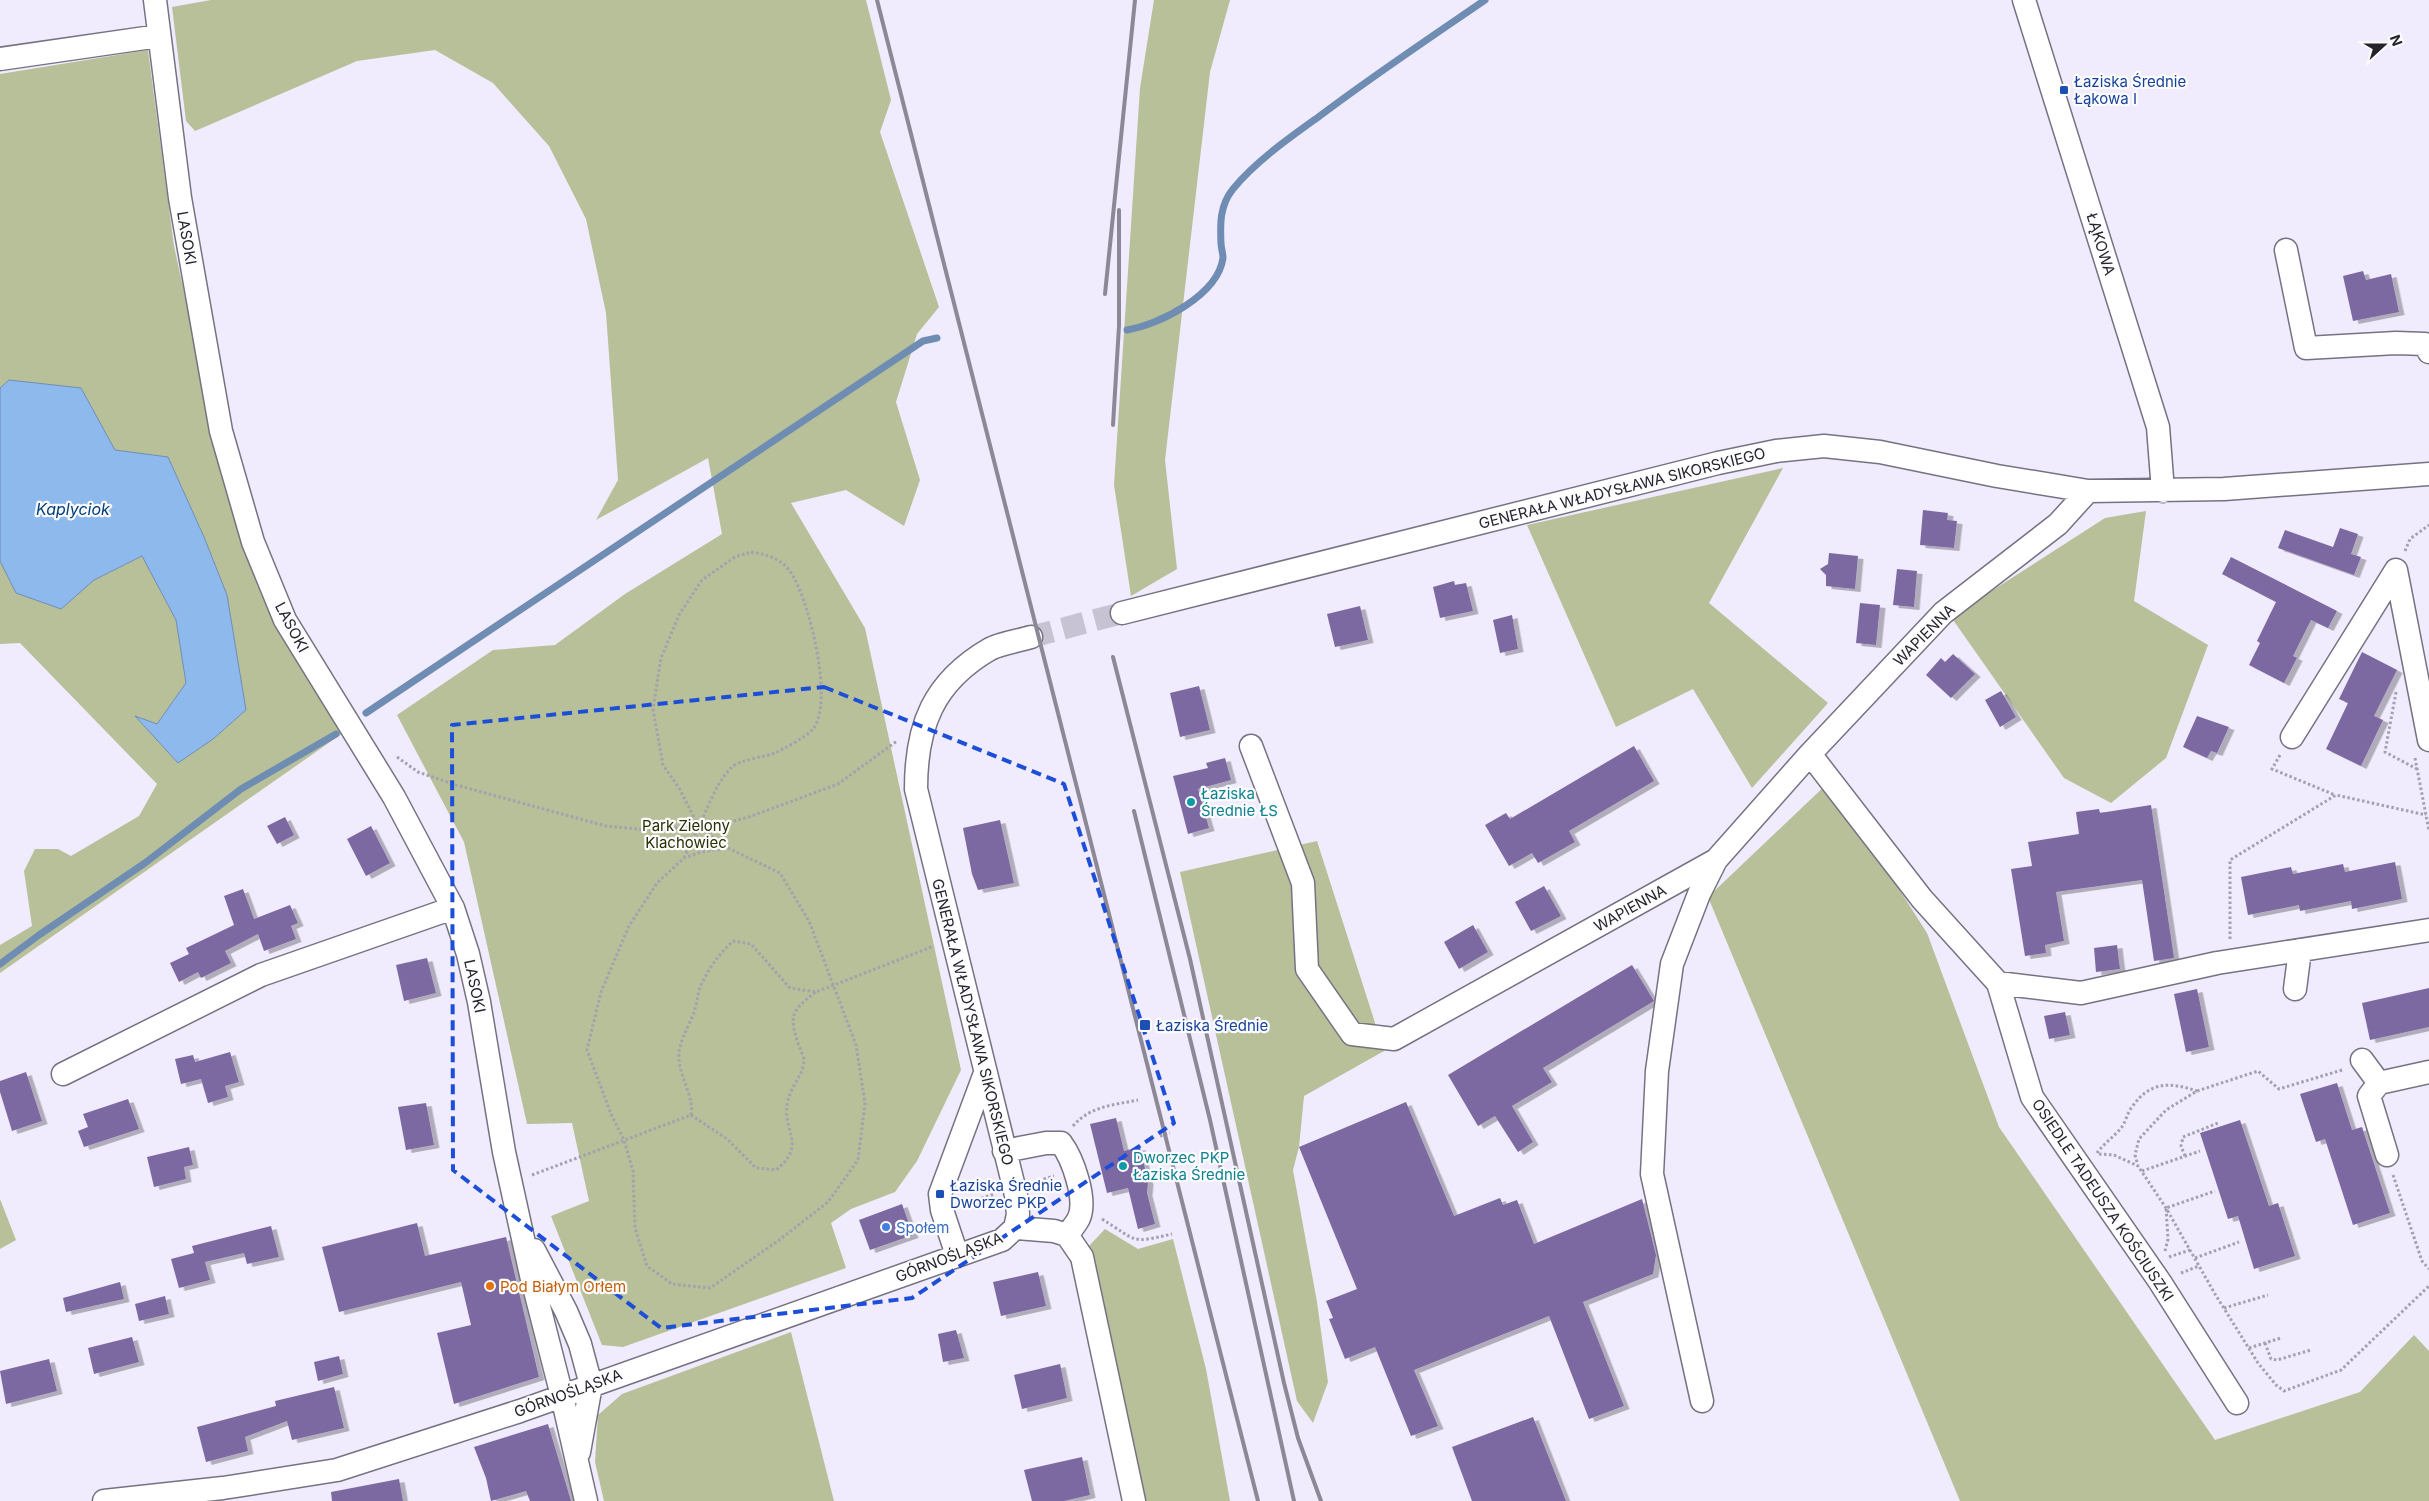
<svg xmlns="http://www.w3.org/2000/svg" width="2429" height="1501" viewBox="0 0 2429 1501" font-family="Inter,sans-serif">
<defs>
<filter id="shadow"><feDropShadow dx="5.5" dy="3" stdDeviation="0" flood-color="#0004"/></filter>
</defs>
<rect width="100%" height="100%" fill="#f0ebfd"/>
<path fill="#b7c098" d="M211 0H866L891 100 880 132 939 307 917 334 896 402 920 480 904 526 846 490 791 503 865 628 961 1070 917 1161 895 1192 851 1209 831 1223 846 1268 623 1347 602 1345 551 1216 589 1201 572 1123 527 1124 464 842 397 715 493 650 555 645 625 594 722 534 708 458 596 520 618 480 606 313 586 219 549 146 493 83 435 50 357 61 195 131 186 121 172 7Z
M1154 0H1230L1210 72 1165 460 1177 569 1131 596 1114 485 1140 88Z
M148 50 174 246 216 439 343 733 0 973V945L32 926 24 871 35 849H58L71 856 139 816 157 784 20 643 0 644V561L16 593 61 609 94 580 142 556 176 620 186 683 157 724 136 717 178 763 213 739 246 710 227 595 204 537 168 457 115 450 81 388 9 380 0 388V74Z
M1783 468 1709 603 1828 703 1752 788 1693 689 1616 727 1527 525Z
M2146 511 2134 601 2208 645 2166 758 2111 803 2064 778 1951 617 2105 518Z
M1830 781 1927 933 1999 1127 2215 1440 2360 1392 2414 1335 2429 1351V1501H1960L1708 897Z
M1317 841 1384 1051 1304 1096 1299 1147 1293 1170 1317 1302 1328 1382 1313 1423 1297 1401 1180 872Z
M0 1199 16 1240 0 1249Z
M1105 1229 1138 1249 1173 1239 1206 1369 1230 1501H1143L1088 1247Z
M791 1332 834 1501H604L595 1462 598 1415 622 1394Z"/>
<path fill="#8eb9ed" stroke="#6f8cb3" d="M9 380 81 388 115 450 168 457 204 537 227 595 246 710 213 739 178 763 135 716 157 724 186 683 176 620 142 556 94 580 61 609 16 593 0 561V388Z"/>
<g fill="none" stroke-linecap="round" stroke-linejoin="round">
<path stroke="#6f8cb3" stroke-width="7" d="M1127 330C1159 325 1218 295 1223 258 1223 253 1221 248 1221 243 1220 223 1220 205 1233 189 1255 162 1289 138 1317 118 1371 77 1428 39 1485 0
M366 713 923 341 937 338
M0 964 39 935 145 863 241 789 336 734"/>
</g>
<path fill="#7d69a1" filter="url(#shadow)" d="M2363 271 2366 280 2391 274 2399 312 2353 321 2343 276Z
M1923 510 1948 513 1947 520 1957 521 1954 548 1920 545Z
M2340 528 2358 534 2351 554 2361 557 2354 575 2278 548 2285 530 2333 547Z
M1829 553 1858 556 1855 589 1826 586V575L1820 569 1828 564Z
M2231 557 2337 611 2328 628 2311 620 2293 656 2297 658 2284 683 2249 665 2260 643 2257 641 2276 602 2222 574Z
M1897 569 1917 571 1914 607 1893 605Z
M1454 581 1455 585 1466 583 1473 611 1440 618 1433 587Z
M1860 603 1880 605 1876 645 1856 643Z
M1360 606 1368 640 1335 647 1327 614Z
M1512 615 1518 649 1500 653 1493 620Z
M2362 652 2397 670 2374 716 2383 720 2361 766 2326 749 2348 703 2339 699Z
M1953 654 1975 674 1951 698 1926 675 1941 658 1945 662Z
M1199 686 1210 730 1180 737 1170 693Z
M2001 691 2016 717 2000 727 1985 700Z
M2197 716 2229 727 2217 753 2211 751 2207 758 2183 747Z
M1634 746 1654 781 1569 831 1575 842 1538 863 1532 853 1509 866 1485 825 1506 813 1510 819Z
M1225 758 1231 780 1198 789 1209 828 1188 834 1173 776 1208 768 1206 763Z
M2151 805 2174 958 2154 961 2142 880 2056 892 2064 941 2045 945 2046 953 2025 956 2011 869 2032 866 2028 842 2079 834 2076 812 2099 809 2100 813Z
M285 817 294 835 277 844 267 826Z
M1000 820 1014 883 978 890 972 874 963 828Z
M371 826 390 863 366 876 347 839Z
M2395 862 2402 899 2352 909 2351 901 2300 911 2299 905 2248 915 2241 877 2291 867 2293 874 2343 864 2345 872Z
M1544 886 1561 916 1531 931 1515 902Z
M243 889 254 919 290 905 298 923 291 926 296 939 264 951 258 934 225 951 231 963 201 978 198 972 179 982 170 963 189 954 186 948 234 925 224 896Z
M1473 925 1488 952 1459 969 1444 942Z
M2117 945 2120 969 2096 972 2094 948Z
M427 958 436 993 404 1001 396 965Z
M1632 965 1654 1001 1543 1068 1552 1082 1512 1106 1533 1142 1518 1152 1495 1116 1478 1126 1448 1075Z
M2429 988V1027L2370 1040 2362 1003Z
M2197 989 2209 1047 2186 1052 2174 994Z
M2065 1012 2070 1035 2049 1039 2044 1016Z
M230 1052 239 1082 225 1086 228 1097 208 1103 201 1079 181 1084 175 1059 193 1055 195 1062Z
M26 1072 42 1121 12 1131 0 1092V1081Z
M2337 1083 2352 1130 2362 1127 2390 1213 2353 1225 2325 1139 2316 1142 2300 1094Z
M128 1099 139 1129 84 1147 78 1131 88 1127 83 1114Z
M1406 1102 1454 1216 1500 1198 1503 1205 1517 1200 1534 1244 1642 1199 1656 1255 1653 1274 1583 1302 1624 1406 1589 1419 1549 1316 1414 1370 1438 1426 1411 1436 1375 1347 1345 1359 1329 1319 1333 1318 1326 1301 1357 1289 1299 1147Z
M426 1103 434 1145 406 1150 398 1107Z
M1116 1118 1124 1151 1140 1147 1148 1182 1147 1193 1155 1224 1138 1229 1128 1188 1107 1193 1090 1124Z
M2240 1120 2269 1206 2278 1203 2295 1256 2254 1269 2238 1216 2228 1219 2200 1133Z
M189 1147 193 1165 184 1167 186 1179 154 1187 147 1157Z
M902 1204 913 1235 870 1250 859 1220Z
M417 1223 425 1256 506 1237 539 1377 454 1404 437 1333 471 1325 461 1282 339 1312 322 1247Z
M271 1226 279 1257 247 1264 244 1253 205 1262 210 1280 179 1288 171 1259 194 1253 192 1246Z
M1038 1272 1046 1306 1001 1316 993 1282Z
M120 1282 124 1299 66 1312 63 1298Z
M165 1296 169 1314 139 1321 135 1304Z
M956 1330 964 1358 943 1362 938 1334Z
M132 1337 139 1362 94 1374 88 1348Z
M339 1356 343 1374 318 1381 314 1362Z
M49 1359 57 1391 6 1404 0 1371Z
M1060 1364 1067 1398 1022 1409 1014 1375Z
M334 1387 344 1428 292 1440 287 1421 245 1437 248 1451 206 1462 197 1427 276 1406 275 1401Z
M1533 1417 1566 1501H1472L1452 1447Z
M548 1424 571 1501H530L526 1491 491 1501 486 1478 474 1447Z
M1082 1457 1090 1495 1064 1501H1032L1024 1470Z
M399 1479 403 1501H332L331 1492Z"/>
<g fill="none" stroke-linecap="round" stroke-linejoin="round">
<path stroke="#c8c3d3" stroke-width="22" stroke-dasharray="22 11" stroke-linecap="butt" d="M1031 637 1122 613"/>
<defs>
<path id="minor" d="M155 0 180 198 221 431 253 542 285 620 394 797 453 908 468 954 479 1002 504 1152 531 1275 562 1396 586 1501
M2024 0 2158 427 2163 491
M0 59 159 36
M2286 250 2306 348 2396 343 2425 344 2429 352
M1122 613 1718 463 1776 451 1824 446 1880 452 1997 476 2088 491 2224 489 2429 474
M2292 737 2396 570 2429 740
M1251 746 1303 883 1307 969 1352 1034 1394 1039 1716 860 1810 754 1943 613 2058 524 2088 491
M1810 754 1922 899 1998 983 2081 993 2217 963 2429 930
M1998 983 2032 1097 2160 1282 2237 1403
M2295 989 2300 950
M2362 1060 2379 1083
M63 1074 261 975 453 908
M1004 1151 1046 1143H1061C1073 1159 1087 1199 1079 1218 1076 1224 1071 1230 1067 1235
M2387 1155 2369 1096 2379 1083 2429 1072
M1015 1228 1018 1214 1016 1195 916 789C916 726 933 682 990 649 1002 643 1018 641 1031 637
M1015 1228 1054 1231 1067 1235 1082 1257 1134 1501
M534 1250 566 1311 580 1344 591 1385 579 1452
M957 1255 942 1210 940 1194 985 1073
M1702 1401 1652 1174 1657 1071 1672 964 1699 894 1716 860
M104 1501 223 1488 337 1470 520 1411 1002 1240 1015 1228"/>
</defs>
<use href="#minor" stroke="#777282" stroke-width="25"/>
<path stroke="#a4a0ae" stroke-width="3" stroke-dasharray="2.5 2.5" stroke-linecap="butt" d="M2405 551 2410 539 2429 525
M751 552C770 555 785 560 794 578 810 606 834 702 813 729 809 735 782 750 775 753 764 757 739 760 732 767 716 783 708 807 699 827L679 788 663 765 653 709 661 658 679 615 702 580 735 557Z
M2396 692 2385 752 2417 769
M2280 755 2272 769 2335 795
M397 757 418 772 456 785 606 826 647 830 719 825 749 817 838 784 897 741
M2415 758 2429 831
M684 858 699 827 728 848 780 873 809 921 856 1045 865 1103 858 1160 828 1202 778 1241 710 1288 672 1284 647 1266 635 1228 633 1171 624 1140 611 1114 587 1050 601 992 629 926 657 883 684 858 701 852 728 848
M2230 939V860L2336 795 2426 815
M2342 1070 2279 1089 2258 1071 2197 1091 2166 1110 2139 1139 2135 1155 2138 1166 2166 1208 2215 1294 2258 1363 2276 1385 2284 1391 2341 1370 2429 1286
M691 1115 727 1139 756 1168 776 1170C809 1143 780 1131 788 1100 791 1087 803 1075 804 1061 804 1057 801 1051 799 1046 789 1017 790 1011 816 992
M1073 1126C1090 1106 1114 1105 1138 1100
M1160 1136 1170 1133
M2097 1153C2104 1143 2114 1137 2121 1128 2126 1122 2127 1113 2132 1107 2150 1081 2170 1082 2197 1091
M2099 1154 2114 1155 2138 1166
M2185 1156 2181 1146 2183 1137 2218 1123
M2142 1171 2200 1151
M532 1175 691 1115C695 1099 680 1078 679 1059 678 1043 687 1030 693 1015 697 1006 697 995 701 985 709 968 719 954 733 941L751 944 790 988 816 992 934 946
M2393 1175 2422 1261 2429 1269
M1034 1182 1054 1176
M962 1204 995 1194
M1102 1219C1138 1241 1129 1244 1172 1234
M2165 1251 2168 1239 2166 1208 2215 1191
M2169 1257 2190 1250
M2195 1258 2239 1242
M2181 1273 2199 1266
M2224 1308 2268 1295
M2265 1343 2271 1359 2277 1360 2311 1350
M2249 1348 2281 1338"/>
<use href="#minor" stroke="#fff" stroke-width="22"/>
<path stroke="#8c8895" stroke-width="4" d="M877 0 1258 1501
M1105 294 1135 0
M1113 425 1119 326V210
M1113 657 1190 959 1284 1383 1298 1438 1321 1501
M1134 811 1210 1120 1294 1501"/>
</g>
<path fill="none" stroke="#1d4ed8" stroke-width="4" stroke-dasharray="10 6" stroke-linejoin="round" d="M824 687 1064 784 1174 1123 912 1298 661 1328 453 1170 452 725Z"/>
<g fill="#1a4fb4" stroke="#fcfbfe" stroke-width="2">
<rect x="2059" y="85" width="10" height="10" rx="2.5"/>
<rect x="1139" y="1019" width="12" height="12" rx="2.5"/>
<rect x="935" y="1189" width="10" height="10" rx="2.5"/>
</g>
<g fill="#0f9aa8" stroke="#fcfbfe" stroke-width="2">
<circle cx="1191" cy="802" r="5"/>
<circle cx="1123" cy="1166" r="5"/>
</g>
<circle fill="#3f7fe0" stroke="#fcfbfe" stroke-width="2" cx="886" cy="1227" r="5"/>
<circle fill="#e8710a" stroke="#fcfbfe" stroke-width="2" cx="490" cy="1286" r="5"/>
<g text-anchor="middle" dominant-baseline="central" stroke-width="4.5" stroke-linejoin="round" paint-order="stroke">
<g font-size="15" fill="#164399" stroke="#fcfbfe" text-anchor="start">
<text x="2074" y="81">Łaziska Średnie<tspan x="2074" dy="17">Łąkowa I</tspan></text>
<text x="1156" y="1025">Łaziska Średnie</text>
<text x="950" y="1185">Łaziska Średnie<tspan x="950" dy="17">Dworzec PKP</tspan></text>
</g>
<g font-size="15" fill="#26242b" stroke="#fcfbfe">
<text transform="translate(187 238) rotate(80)">LASOKI</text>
<text transform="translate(2101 244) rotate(73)">ŁĄKOWA</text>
<text transform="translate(1622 488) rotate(-14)">GENERAŁA WŁADYSŁAWA SIKORSKIEGO</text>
<text transform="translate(292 627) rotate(62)">LASOKI</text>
<text transform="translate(1924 635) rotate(-45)">WAPIENNA</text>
<text transform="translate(1630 908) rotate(-29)">WAPIENNA</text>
<text transform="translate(475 986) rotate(78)">LASOKI</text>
<text transform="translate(973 1022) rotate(76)">GENERAŁA WŁADYSŁAWA SIKORSKIEGO</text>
<text transform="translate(2103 1200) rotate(56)">OSIEDLE TADEUSZA KOŚCIUSZKI</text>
<text transform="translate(949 1257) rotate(-21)">GÓRNOŚLĄSKA</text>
<text transform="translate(568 1393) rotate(-20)">GÓRNOŚLĄSKA</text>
</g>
<g font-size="15" fill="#0d838f" stroke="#fcfbfe" text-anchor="start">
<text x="1201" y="793">Łaziska<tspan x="1201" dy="17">Średnie ŁS</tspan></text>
<text x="1133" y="1157">Dworzec PKP<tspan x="1133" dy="17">Łaziska Średnie</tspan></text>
</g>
<g font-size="15" fill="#292f00" stroke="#fcfbfe">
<text x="686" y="825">Park Zielony<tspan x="686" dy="17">Klachowiec</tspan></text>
</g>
<g font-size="15" fill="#366cbe" stroke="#fcfbfe" text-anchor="start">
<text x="896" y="1227">Społem</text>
</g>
<g font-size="15" fill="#c56008" stroke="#fcfbfe" text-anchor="start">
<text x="500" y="1286">Pod Białym Orłem</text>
</g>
<g font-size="16" font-style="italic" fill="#003e7a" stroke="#fcfbfe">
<text x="73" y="509">Kaplyciok</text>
</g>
</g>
<g transform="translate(2384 45) rotate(69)" stroke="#fcfbfe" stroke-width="4" paint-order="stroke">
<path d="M0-4L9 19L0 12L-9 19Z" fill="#26242b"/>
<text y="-8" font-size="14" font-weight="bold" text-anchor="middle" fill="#26242b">N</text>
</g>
</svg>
